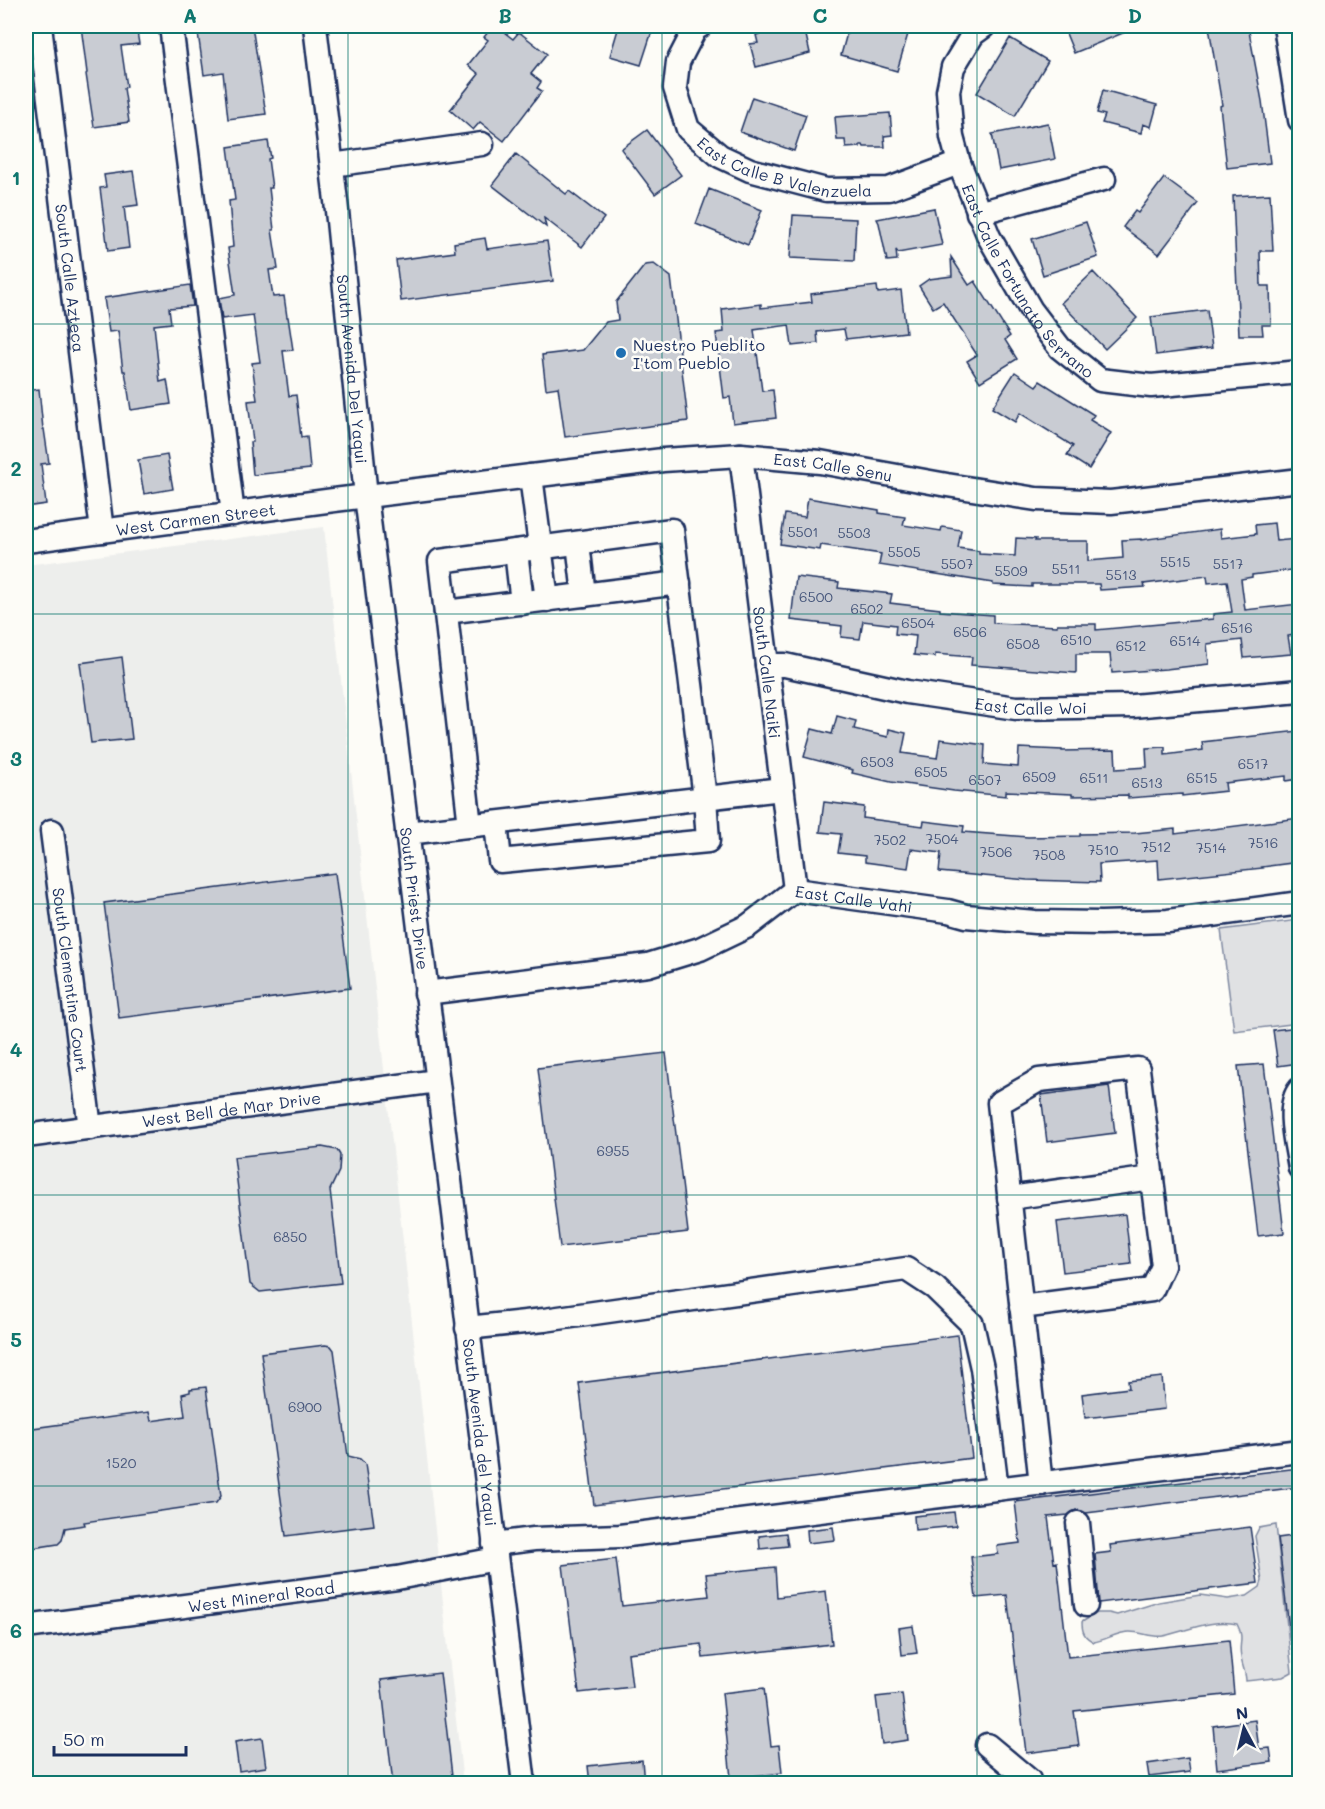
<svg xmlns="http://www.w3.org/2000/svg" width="1325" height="1809" viewBox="0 0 1325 1809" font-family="Mali,sans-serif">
<rect width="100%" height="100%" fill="#fdfcf7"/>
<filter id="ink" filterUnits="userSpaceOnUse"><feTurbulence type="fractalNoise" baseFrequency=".0167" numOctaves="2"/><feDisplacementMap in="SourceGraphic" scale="12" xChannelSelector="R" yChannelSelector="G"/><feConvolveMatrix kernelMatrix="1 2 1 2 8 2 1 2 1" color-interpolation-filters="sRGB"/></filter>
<g filter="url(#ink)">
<path fill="#edeeec" d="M324 527 463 1783H26V565Z"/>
<path fill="#e0e1e3" stroke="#7e88a0" stroke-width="1.5" d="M1299 920V1023L1234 1031 1221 930Z
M1276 1525 1292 1672 1283 1677 1246 1681C1246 1673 1242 1666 1241 1657 1238 1643 1245 1639 1237 1624 1213 1618 1186 1631 1163 1636 1153 1638 1141 1632 1130 1632 1117 1632 1106 1640 1094 1642 1084 1637 1082 1632 1082 1622L1097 1613H1109L1117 1615 1159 1602 1200 1595 1228 1599 1247 1596 1260 1587 1262 1581 1255 1536 1259 1528Z"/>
<path fill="#c9ccd3" stroke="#1b2f5e" stroke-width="1.5" d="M81 26H136L139 44 121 46 127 87 124 88 129 122 94 127 86 74 87 73Z
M197 26H252L266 114 228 119 223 72 204 75Z
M493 26H496L513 39 519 32 547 54 531 74 541 82 537 88 542 91 504 141 480 122 473 130 450 110 479 74 468 65 488 40 484 37Z
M619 26H645L653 28 641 65 610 56Z
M793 26H794L796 33 805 31 810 53 756 67 750 44 758 43 756 35Z
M849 26H879L908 34 897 71 841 55Z
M1063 26H1140L1074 53Z
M1218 26H1248L1262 101 1270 163 1227 168 1220 106 1222 105 1209 27Z
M1010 38 1048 61 1015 116 977 93Z
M1103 90 1157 105 1151 127 1143 124 1141 133 1102 123 1105 115 1097 113Z
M752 97 806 115 794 151 740 132Z
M890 113 892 135 884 136 885 147H864L863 145H860V147L846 148 845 140H837L835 117Z
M1048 123 1055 159 999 170 992 134Z
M647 130 681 175 655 194 621 149Z
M268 141 271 158 268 159 272 188H269L274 230H272L278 269 269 270 273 297 284 296 287 317H288L293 350 283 351 289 396 296 395 301 437 307 436 310 469 253 475 250 442H253L248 401 257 400 252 363 260 362 253 315 222 319 219 298 235 295 228 248 233 247 229 201 235 200 228 147Z
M516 154 566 194 569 191 604 218 582 247 544 218 546 227 492 185Z
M133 171 138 205 124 207 129 248 108 251 100 188 106 187 104 175Z
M1164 178 1198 203 1159 254 1123 227 1135 211 1138 213Z
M709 189 762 210 748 245 696 224Z
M1270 194 1273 251H1260L1261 286H1270L1271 325H1262L1263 335H1239L1233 196Z
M934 208 942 245 898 253 896 250 897 260 887 261 879 223 877 219Z
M793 215 812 216V217L856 219 854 261 790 258Z
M1086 222 1098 257 1043 275 1032 239Z
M485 238 487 249 547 241 553 281 401 301 396 260 455 252 454 243Z
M951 257 969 285 975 281 1010 336 1005 340 1017 359 980 382 967 361 977 355 943 302 933 308 919 286 929 279 952 276Z
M654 264 671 277 688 421 565 437 558 387 546 389 542 355 583 350 606 322 618 320 616 302 645 265Z
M1093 272 1137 318 1105 349 1061 303Z
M190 285 193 306 169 308 171 323 154 325 160 382 167 380 171 404 131 410 125 371H123L118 331 109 332 104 298Z
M877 286 878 293 901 290 906 332 846 339 844 329 817 332 818 343 792 346 789 325 754 330 762 391 773 390 776 418 733 423 730 397 724 398 716 333 724 332 722 309 761 304V308L812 302 811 294Z
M1207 310 1212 348 1156 355 1151 317Z
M1015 372 1036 386 1040 381 1094 415 1090 420 1111 433 1089 469 1067 455 1073 446 1020 413 1015 422 992 408Z
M39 389 43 429H44L49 463 41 464 46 504 26 507V391Z
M167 455 173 489 144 494 138 460Z
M808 498 879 510V513L905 517 903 525 941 531 942 527 961 530 958 548 979 551V554L1015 556 1016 538 1036 539 1035 541H1088V561L1123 558 1122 540 1141 539V540L1220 529 1221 538 1256 534 1255 525 1274 523 1276 541 1297 539 1299 569 1252 575V577L1241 579 1245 610 1299 604V634L1288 636 1291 654 1244 658 1242 640 1207 644 1209 664 1166 669 1112 673 1110 654H1076V673L971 665 972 657 935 654V657L914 655 916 636 895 634 896 625 863 621 860 639 841 637 842 626 791 620 796 577 839 582 838 588 892 594 890 603 940 609V611L993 615V623L1057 626V624H1096V630L1213 619V614L1232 612 1227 581 1208 583 1207 576 1144 584 1145 587 1100 590 1099 584H1032V587L993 585V583L879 565 881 554 821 545 820 550 780 544 785 514 805 517Z
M122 657 132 739 91 743 80 663Z
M837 716 856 721 854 729 888 737 889 729 906 733 902 753 937 758 940 739 985 745 984 764 1018 767 1019 748 1062 750V751L1115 750 1116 769 1147 767 1146 748 1165 747V755L1203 750 1202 742 1299 731V779L1286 781V776L1225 783 1226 791 1182 796V794L1128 798V795L1072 796V794L1006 791V796L954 791 891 782 852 773 853 770 804 757 812 729 832 734Z
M824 802 864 807 863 818 923 826 924 821 964 826 963 832 1028 837 1080 836V834L1135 833 1175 829V834L1299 818V862L1262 867 1263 868 1159 879 1158 860 1099 864 1100 882 1027 880 939 872 941 853 911 849 908 868 865 862V856L838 853 841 834 820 832Z
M335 873 350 988 119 1018 104 903Z
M1299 1027V1063L1278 1066 1273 1030Z
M666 1053 688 1232 560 1247 538 1068Z
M1264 1064 1284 1233 1258 1236 1238 1066Z
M1109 1086 1115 1133 1047 1142 1041 1095Z
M322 1147 337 1150 340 1155 339 1171 330 1190 341 1283 260 1292 250 1284 234 1157Z
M1125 1214 1131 1264 1063 1272 1057 1222Z
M957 1335 972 1458 594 1505 579 1383Z
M325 1345 331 1346 334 1350 348 1456 360 1459 365 1464 374 1525 286 1536 261 1353Z
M1162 1377 1165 1409 1085 1418 1082 1394 1129 1388 1128 1381Z
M206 1387 221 1496 216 1503 84 1522 85 1525 65 1528 62 1540 58 1544 26 1549V1429L149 1412 151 1421 185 1416 182 1394 190 1392V1389Z
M1299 1468V1487L1086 1513 1076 1510 1068 1515 1048 1517 1054 1563 1057 1562 1068 1657 1229 1640 1234 1694 1074 1711 1079 1746 1026 1753 1007 1595 976 1598 971 1557 998 1554 997 1546 1020 1543 1015 1502Z
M954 1512 956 1526 915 1530 914 1516Z
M833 1527 835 1540 808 1543 807 1530Z
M1250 1527 1258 1583 1099 1603 1095 1554 1111 1552 1110 1545Z
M786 1533 788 1546 760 1549 759 1536Z
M1299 1535V1635L1290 1636 1278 1538Z
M616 1559 622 1606 709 1596 706 1574 775 1567 777 1597 826 1591 832 1644 703 1658 701 1644 628 1653 632 1687 579 1693 563 1565Z
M913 1626 917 1653 902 1655 899 1628Z
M440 1673 453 1784H393L381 1680Z
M764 1688 771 1746 779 1745 782 1773 731 1778 722 1693Z
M902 1694 908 1740 882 1744 876 1697Z
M1255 1720 1259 1749 1270 1748 1272 1762 1217 1769 1213 1726Z
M262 1738 266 1767 239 1771 235 1742Z
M1188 1758 1190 1772 1149 1777 1147 1764Z
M642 1760 644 1784H590L588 1766Z"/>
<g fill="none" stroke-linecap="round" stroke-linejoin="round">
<defs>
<g id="minor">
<path id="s1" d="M40 26 102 531"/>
<path d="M171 26 233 514"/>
<path id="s2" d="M315 26 336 201 366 496 524 1784"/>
<path id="s3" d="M700 26 695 29 678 62 675 88 688 129 720 156 750 170 826 190 889 189 959 163"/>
<path id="s4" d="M984 26 973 34 953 67 948 91 952 137 959 163 989 237 1031 310 1060 348 1100 380 1151 386 1300 372"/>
<path d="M1285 26 1300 120"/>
<path d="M332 165 482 144"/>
<path d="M978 213 1104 179"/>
<path id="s5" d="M741 455 795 890"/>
<path d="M531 476 547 600"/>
<path id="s6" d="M26 541 334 500 663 460 741 455 820 462 947 485 1036 499 1111 502 1300 480"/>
<path d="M578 543 584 595"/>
<path d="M516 551 522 603"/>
<path d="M446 612 679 583"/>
<path id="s7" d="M767 665H785L907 692 1016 708 1133 706 1300 691"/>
<path d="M470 826 440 561 672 530 705 798 708 841 500 861 496 823"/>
<path id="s8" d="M52 831 90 1128"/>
<path d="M407 833 782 789"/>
<path id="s9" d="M426 993 648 965 700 949 748 926 795 890 948 911 966 916 1035 922 1101 923 1168 921 1300 903"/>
<path d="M1300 1089C1285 1106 1297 1147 1300 1168"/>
<path id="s10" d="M26 1136 437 1081"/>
<path d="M1009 1198 1152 1178"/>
<path d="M1021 1307 1152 1290 1163 1266 1138 1069 1039 1080 999 1103C1013 1230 1027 1357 1041 1484"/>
<path d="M467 1328 544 1320 906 1269 935 1288 972 1324 982 1368 997 1489"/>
<path d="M1078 1523 1086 1605"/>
<path d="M494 1544 534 1539 620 1536 1300 1451"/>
<path id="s11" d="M26 1627 397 1578 496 1559"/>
<path d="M987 1745 1029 1780V1784"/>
</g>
</defs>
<use href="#minor" stroke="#1b2f5e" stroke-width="27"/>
<use href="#minor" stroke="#fdfcf7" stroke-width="22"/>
</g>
</g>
<path fill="none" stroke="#0f766e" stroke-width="1.5" stroke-opacity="0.55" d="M348 26V1784M662 26V1784M977 26V1784M26 324H1300M26 614H1300M26 904H1300M26 1195H1300M26 1486H1300"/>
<circle fill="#1f6fb2" stroke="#fdfcf7" stroke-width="2" cx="621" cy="353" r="6"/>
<g text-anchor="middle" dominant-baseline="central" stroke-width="5" stroke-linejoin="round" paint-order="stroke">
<g font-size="14" fill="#46567b">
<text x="803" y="531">5501</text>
<text x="854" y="532">5503</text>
<text x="904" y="551">5505</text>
<text x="1175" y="561">5515</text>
<text x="957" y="563">5507</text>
<text x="1228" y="563">5517</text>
<text x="1066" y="568">5511</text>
<text x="1011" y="570">5509</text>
<text x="1121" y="574">5513</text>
<text x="816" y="596">6500</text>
<text x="867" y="608">6502</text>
<text x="918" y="622">6504</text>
<text x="1237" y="627">6516</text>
<text x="970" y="631">6506</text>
<text x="1076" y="639">6510</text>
<text x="1185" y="640">6514</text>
<text x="1023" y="643">6508</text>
<text x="1131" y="645">6512</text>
<text x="877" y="761">6503</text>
<text x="1253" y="763">6517</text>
<text x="931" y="771">6505</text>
<text x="1039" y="776">6509</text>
<text x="1094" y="777">6511</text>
<text x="1202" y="777">6515</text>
<text x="985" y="779">6507</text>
<text x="1147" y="782">6513</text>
<text x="942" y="838">7504</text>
<text x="890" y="839">7502</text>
<text x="1263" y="842">7516</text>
<text x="1156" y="846">7512</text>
<text x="1211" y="847">7514</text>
<text x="1103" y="849">7510</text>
<text x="996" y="851">7506</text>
<text x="1049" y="854">7508</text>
<text x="613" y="1150">6955</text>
<text x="290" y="1236">6850</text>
<text x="305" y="1406">6900</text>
<text x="121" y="1462">1520</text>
</g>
<g font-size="16" fill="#1b2f5e" stroke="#fdfcf7">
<text stroke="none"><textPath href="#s3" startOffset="220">East Calle B Valenzuela</textPath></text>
<text stroke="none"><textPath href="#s1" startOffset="254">South Calle Azteca</textPath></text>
<text stroke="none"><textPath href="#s4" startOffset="288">East Calle Fortunato Serrano</textPath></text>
<text stroke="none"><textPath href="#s2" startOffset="345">South Avenida Del Yaqui</textPath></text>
<text stroke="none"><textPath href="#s6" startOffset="813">East Calle Senu</textPath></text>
<text stroke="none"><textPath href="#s6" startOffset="171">West Carmen Street</textPath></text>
<text stroke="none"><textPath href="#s5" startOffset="219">South Calle Naiki</textPath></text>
<text stroke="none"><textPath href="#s7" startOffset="268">East Calle Woi</textPath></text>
<text stroke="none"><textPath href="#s2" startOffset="878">South Priest Drive</textPath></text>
<text stroke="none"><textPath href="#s9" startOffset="450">East Calle Vahi</textPath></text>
<text stroke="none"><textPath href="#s8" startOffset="150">South Clementine Court</textPath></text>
<text stroke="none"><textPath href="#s10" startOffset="207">West Bell de Mar Drive</textPath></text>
<text stroke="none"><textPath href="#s2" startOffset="1416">South Avenida del Yaqui</textPath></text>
<text stroke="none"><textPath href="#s11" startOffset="237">West Mineral Road</textPath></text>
</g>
<g font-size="16" fill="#1b2f5e" stroke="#fdfcf7" text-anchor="start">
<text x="633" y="344">Nuestro Pueblito<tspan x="633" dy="18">I'tom Pueblo</tspan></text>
</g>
</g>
<rect width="1325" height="1809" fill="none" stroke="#fdfcf7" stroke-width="66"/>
<g transform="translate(1244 1728) rotate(353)" stroke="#fdfcf7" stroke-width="4.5" paint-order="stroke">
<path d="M0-4.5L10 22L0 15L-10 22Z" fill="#1b2f5e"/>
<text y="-9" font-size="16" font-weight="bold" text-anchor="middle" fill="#1b2f5e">N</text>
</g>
<path d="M54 1746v9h132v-9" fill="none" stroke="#1b2f5e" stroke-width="3"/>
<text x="63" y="1746" font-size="18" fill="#1b2f5e" stroke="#fdfcf7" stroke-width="4.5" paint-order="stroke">50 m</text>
<rect x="33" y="33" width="1259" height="1743" fill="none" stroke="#0f766e" stroke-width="2"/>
<g font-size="20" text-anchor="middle" font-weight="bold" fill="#0f766e">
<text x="190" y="23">A</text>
<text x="505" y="23">B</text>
<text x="820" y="23">C</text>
<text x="1135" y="23">D</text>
<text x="16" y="185">1</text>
<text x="16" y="476">2</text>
<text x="16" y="766">3</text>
<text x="16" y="1057">4</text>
<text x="16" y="1347">5</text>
<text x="16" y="1638">6</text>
</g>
</svg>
